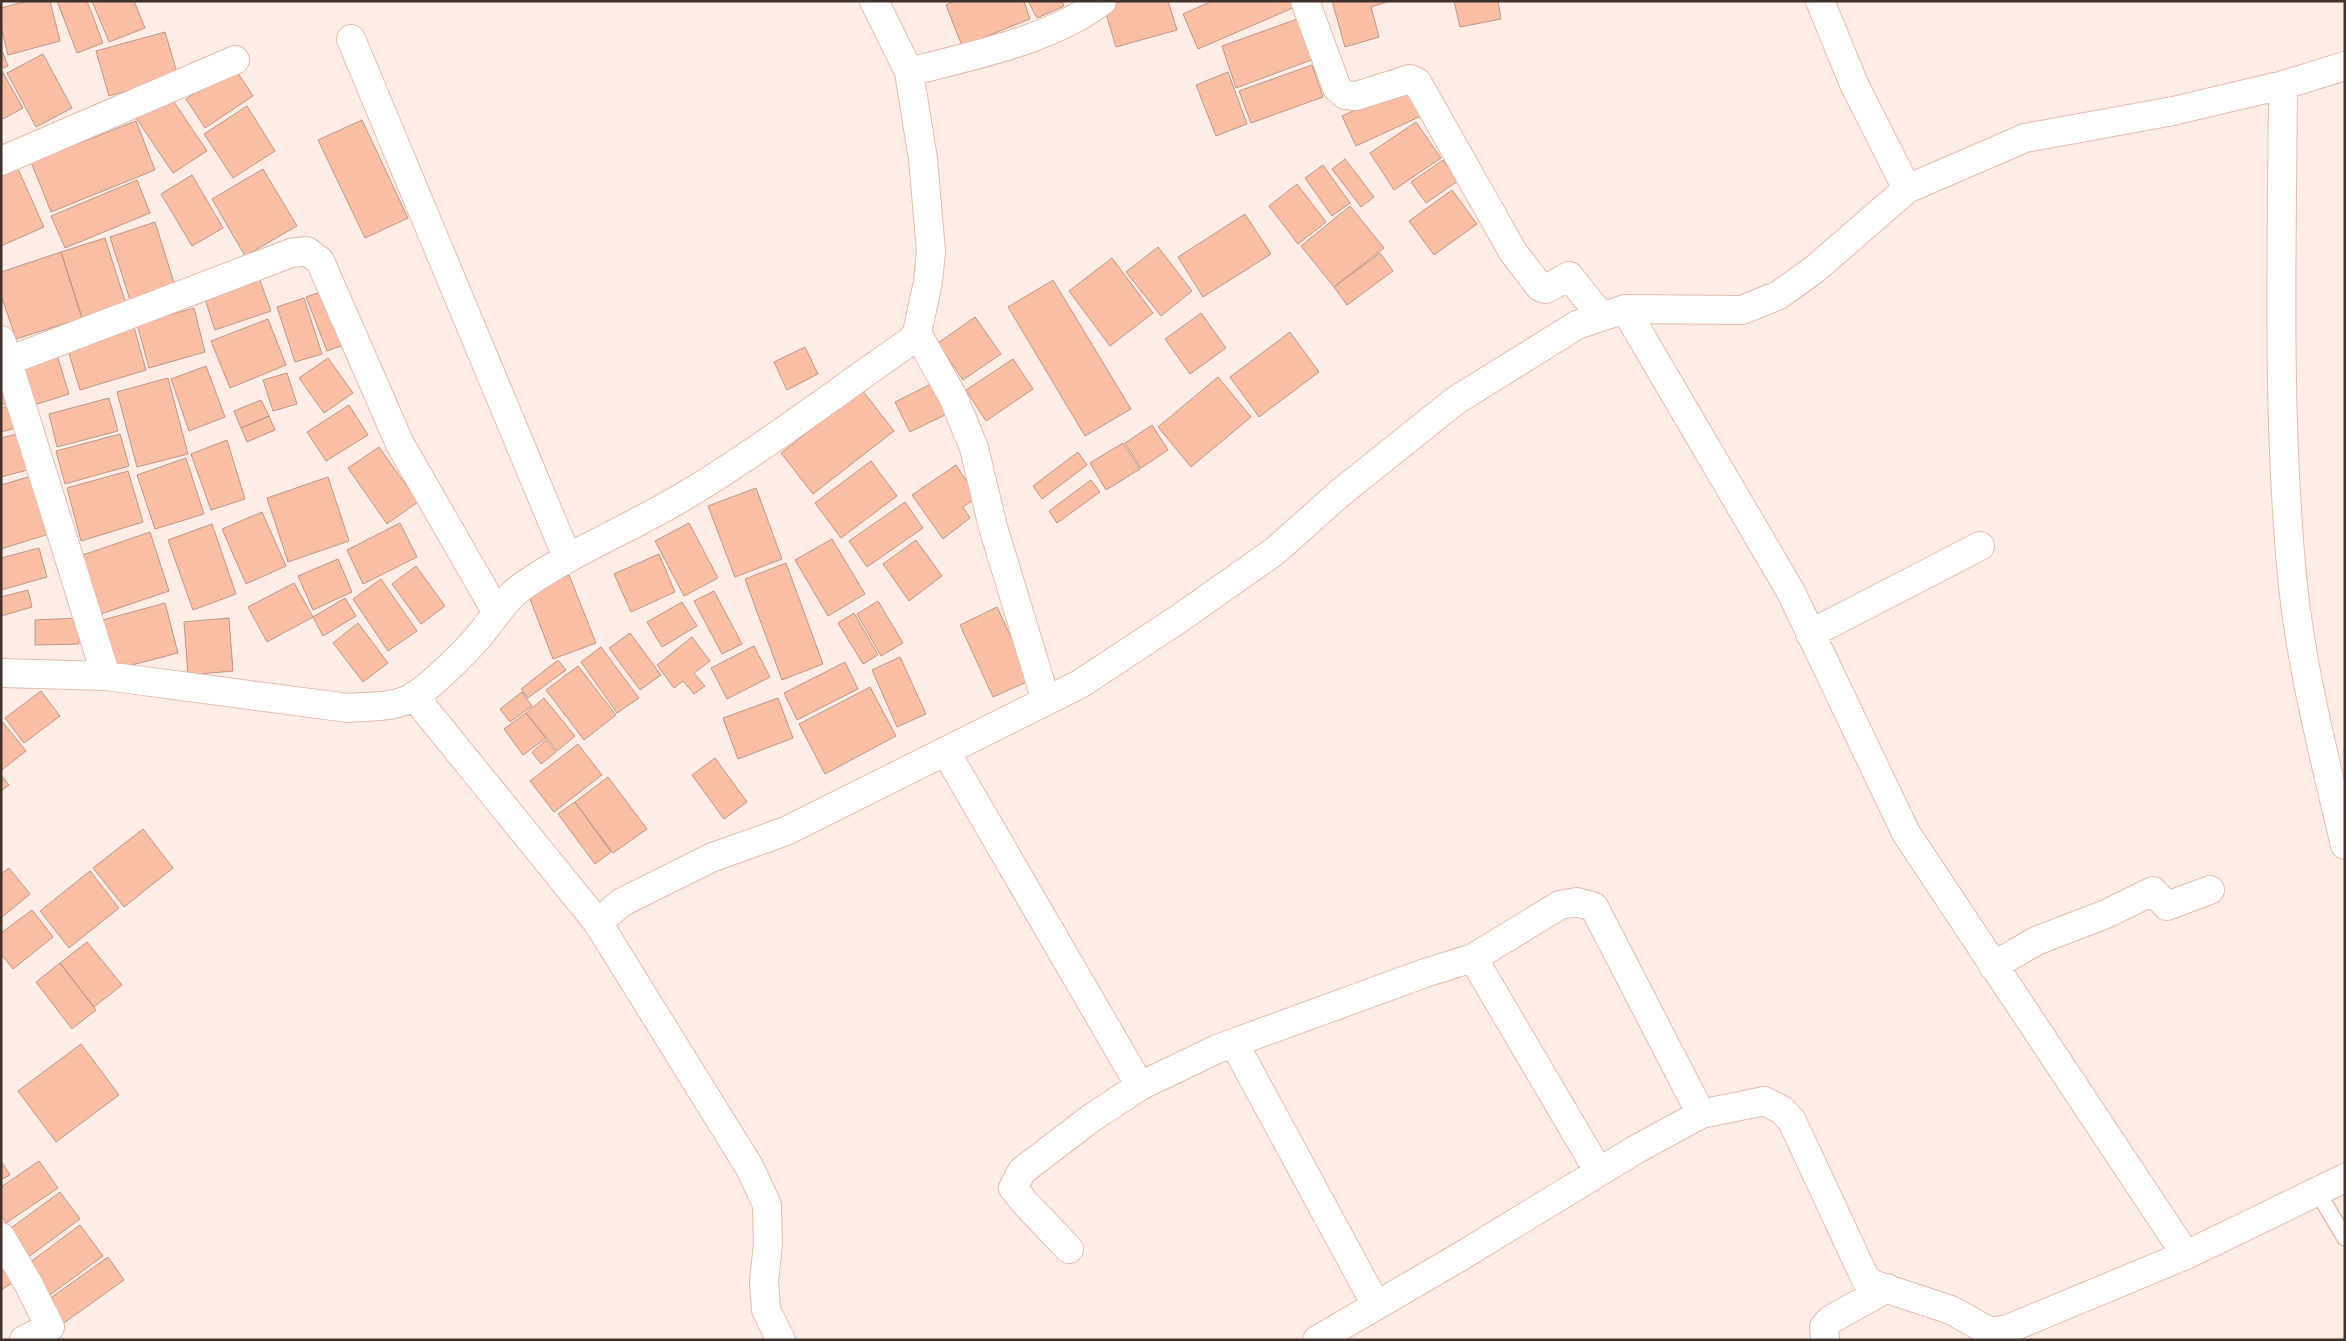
<svg xmlns="http://www.w3.org/2000/svg" width="2346" height="1341" viewBox="0 0 2346 1341" font-family="'Golos Text',sans-serif">
<rect width="100%" height="100%" fill="#fdede6"/>
<path fill="#fabea5" stroke="#bc9788" d="M27 1H50L60 41 8 55 1 27V8Z
M57 1H87L103 43 77 53Z
M92 1H134L145 28 109 42Z
M954 1H1024L1030 19 962 46 946 5Z
M1028 1H1062L1064 6 1037 18Z
M1123 1H1168L1177 30 1116 47 1104 7Z
M1212 1H1292L1295 7 1198 49 1183 14Z
M1332 1H1390L1371 7 1379 37 1345 47Z
M1454 1H1498L1501 19 1460 27Z
M1300 18 1314 59 1236 88 1222 46Z
M165 32 178 76 109 96 96 51Z
M1 48 8 66 1 69Z
M43 54 72 108 36 127 7 73Z
M1312 65 1323 97 1251 123 1239 91Z
M234 67 253 96 205 128 186 99Z
M2 71 23 108 3 119 1 117Z
M1228 72 1247 124 1216 136 1196 85Z
M1408 86 1421 116 1356 146 1342 116Z
M170 96 207 151 173 173 136 118Z
M247 106 275 151 233 178 204 134Z
M362 120 408 218 365 238 318 140Z
M136 121 155 170 51 212 31 162Z
M1416 122 1441 158 1394 190 1370 153Z
M1345 159 1374 197 1361 207 1332 169Z
M1443 160 1458 181 1426 203 1411 182Z
M1323 165 1350 203 1332 216 1305 178Z
M17 167 44 227 1 246V175Z
M263 169 297 226 245 256 212 199Z
M192 175 223 228 192 246 161 194Z
M137 180 150 213 65 248 51 216Z
M1297 184 1326 222 1298 244 1269 206Z
M1452 190 1477 224 1434 255 1409 221Z
M1350 206 1384 248 1334 287 1301 246Z
M1245 214 1271 254 1203 297 1178 257Z
M155 222 175 286 130 300 110 237Z
M105 238 126 304 82 318 61 252Z
M1158 247 1192 291 1161 316 1126 272Z
M61 252 82 318 16 339 1 295V272Z
M1380 253 1393 271 1347 305 1334 287Z
M1112 258 1153 313 1110 346 1069 291Z
M258 275 271 311 215 330 203 293Z
M1053 280 1131 409 1085 436 1008 307Z
M329 289 349 343 327 351 306 297Z
M304 298 322 354 295 362 277 307Z
M194 308 205 352 149 368 137 324Z
M1201 313 1226 348 1190 374 1165 339Z
M975 317 1001 354 963 380 938 343Z
M268 319 286 365 230 388 211 341Z
M134 327 146 370 80 390 67 347Z
M1290 332 1319 372 1259 417 1230 377Z
M805 347 818 374 787 390 774 362Z
M56 352 69 394 31 406 17 365Z
M328 358 353 393 324 413 299 378Z
M1013 359 1033 389 986 421 966 390Z
M206 366 225 417 189 431 171 379Z
M287 373 297 404 273 411 263 380Z
M1218 377 1251 417 1191 467 1158 427Z
M168 378 188 454 137 467 117 392Z
M1 381 11 402 1 405Z
M933 383 949 413 910 432 895 402Z
M862 390 894 431 813 494 781 453Z
M109 398 118 431 57 447 49 414Z
M261 400 269 416 241 428 234 411Z
M9 405 16 428 1 432V408Z
M349 405 368 435 326 461 307 432Z
M269 416 275 430 247 442 241 428Z
M1152 425 1168 450 1141 468 1125 443Z
M26 432 35 468 1 477V438Z
M120 434 129 466 65 484 56 451Z
M227 440 245 499 211 510 191 454Z
M1123 443 1140 469 1106 490 1090 463Z
M379 447 418 502 387 524 348 468Z
M1078 452 1087 465 1042 499 1033 486Z
M186 458 204 514 155 529 137 475Z
M871 461 897 496 841 538 815 503Z
M956 465 977 497 963 507 970 518 943 539 912 495Z
M128 471 143 522 81 541 67 488Z
M35 475 52 533 1 549V485Z
M328 477 349 541 288 562 267 498Z
M1091 480 1100 492 1057 523 1049 511Z
M756 488 782 559 735 577 708 506Z
M905 502 923 528 867 567 849 541Z
M262 512 286 566 246 584 222 529Z
M400 523 417 557 363 584 347 550Z
M689 523 718 578 684 596 655 541Z
M212 524 236 594 193 610 168 540Z
M150 532 169 591 95 616 77 557Z
M832 539 865 594 828 616 795 560Z
M916 540 942 576 909 601 883 564Z
M39 548 47 577 1 590V558Z
M659 554 675 592 631 612 614 574Z
M338 559 352 592 313 610 298 576Z
M786 563 823 664 782 680 745 579Z
M416 566 445 606 421 624 392 584Z
M569 575 596 643 553 659 527 591Z
M381 579 417 631 388 651 353 599Z
M294 583 313 617 267 642 248 607Z
M28 590 32 607 1 616V597Z
M714 591 742 644 722 654 694 601Z
M345 598 356 616 323 636 313 617Z
M878 601 903 643 881 656 857 614Z
M682 602 697 626 662 647 647 622Z
M165 603 178 653 112 670 99 621Z
M997 607 1031 680 993 697 960 625Z
M854 613 878 655 863 664 838 623Z
M78 618 79 644 35 645V620Z
M229 618 233 671 188 675 184 622Z
M358 623 388 663 363 682 333 643Z
M630 633 661 675 640 690 609 648Z
M692 637 710 661 694 673 705 686 694 694 683 681 674 688 657 665Z
M754 646 770 677 727 699 711 668Z
M601 647 639 698 617 713 581 662Z
M900 657 926 714 897 727 872 670Z
M558 660 566 670 528 698 521 689Z
M845 662 858 689 797 720 784 693Z
M578 666 616 715 584 740 546 690Z
M870 687 896 736 825 774 799 724Z
M41 691 60 716 24 743 5 718Z
M522 692 532 706 510 722 500 709Z
M544 698 575 736 557 751 526 713Z
M778 698 793 738 738 759 723 718Z
M526 713 546 738 523 755 504 729Z
M1 720 26 751 3 769 1 767Z
M546 740 556 752 541 764 532 752Z
M578 744 602 775 554 812 530 781Z
M715 758 747 802 724 819 692 775Z
M1 775 9 785 1 791Z
M608 777 647 829 613 853 575 802Z
M575 802 611 852 595 864 558 814Z
M143 829 173 868 124 907 93 868Z
M9 868 30 894 1 918V874Z
M90 871 119 908 69 948 40 911Z
M32 910 53 937 13 969 1 954V933Z
M87 942 122 985 94 1007 60 963Z
M60 963 96 1010 72 1029 36 982Z
M81 1044 119 1095 56 1142 18 1091Z
M1 1161 10 1175 1 1180Z
M39 1161 58 1188 6 1223 1 1215V1187Z
M60 1192 80 1219 27 1258 7 1231Z
M80 1225 103 1256 47 1297 25 1266Z
M1 1244 22 1277 1 1290Z
M108 1257 124 1280 61 1325 45 1302Z"/>
<g fill="none" stroke-linecap="round" stroke-linejoin="round">
<defs>
<path id="service" d="M2317 1191 2345 1238"/>
<path id="minor" d="M1305 1 1337 88 1345 95 1356 96 1410 79 1417 82 1513 252 1540 287 1546 289 1569 276 1601 316
M1820 1 1854 84 1907 189
M351 39 567 557
M909 72C970 56 1052 40 1102 1
M2283 85C2282 245 2277 406 2291 565 2299 660 2323 752 2345 845
M1 161 235 60
M1625 309 1791 592 1906 833 2186 1255
M917 333 953 397 974 448 993 527 1046 701
M1 340 106 676
M8 361 291 253 307 251 320 261 400 444 496 611
M1810 634 1980 546
M1 673 106 676 348 708C370 706 396 708 415 696 433 684 470 648 483 631 496 615 506 598 523 586 573 551 629 529 681 498 762 450 835 393 912 340L917 333 928 282 931 251 923 159 909 72 874 1
M414 696 598 923 622 902 713 857 786 831 1080 684 1180 618 1275 551 1340 493 1455 401 1577 325 1625 309 1742 310 1779 295 1815 269 1907 189 2025 138 2173 111 2283 85 2345 66
M946 752 1140 1086
M598 923 750 1168 767 1205 768 1244 764 1281 766 1310 781 1340
M1473 958 1599 1172
M1993 966 2036 941 2106 914 2153 891 2167 906 2210 890
M1234 1043 1376 1305
M1 1237 29 1285 50 1327 24 1340
M1069 1249 1026 1204 1013 1188 1022 1171 1090 1119 1140 1086 1217 1049 1425 973 1473 958 1560 905 1577 902 1594 907 1701 1114
M1317 1340 1458 1258 1635 1150 1701 1114 1764 1101 1782 1110 1792 1121 1866 1280 1875 1285 1951 1310 1990 1332 2008 1329 2186 1255 2345 1178
M1825 1340 1824 1327 1830 1320 1887 1288"/>
</defs>
<use href="#service" stroke="#e2bcac" stroke-width="18"/>
<use href="#minor" stroke="#e2bcac" stroke-width="30"/>
<use href="#service" stroke="#fff" stroke-width="15"/>
<use href="#minor" stroke="#fff" stroke-width="28"/>
</g>
<rect width="2346" height="1341" fill="none" stroke="#41312b" stroke-width="5"/>
</svg>
